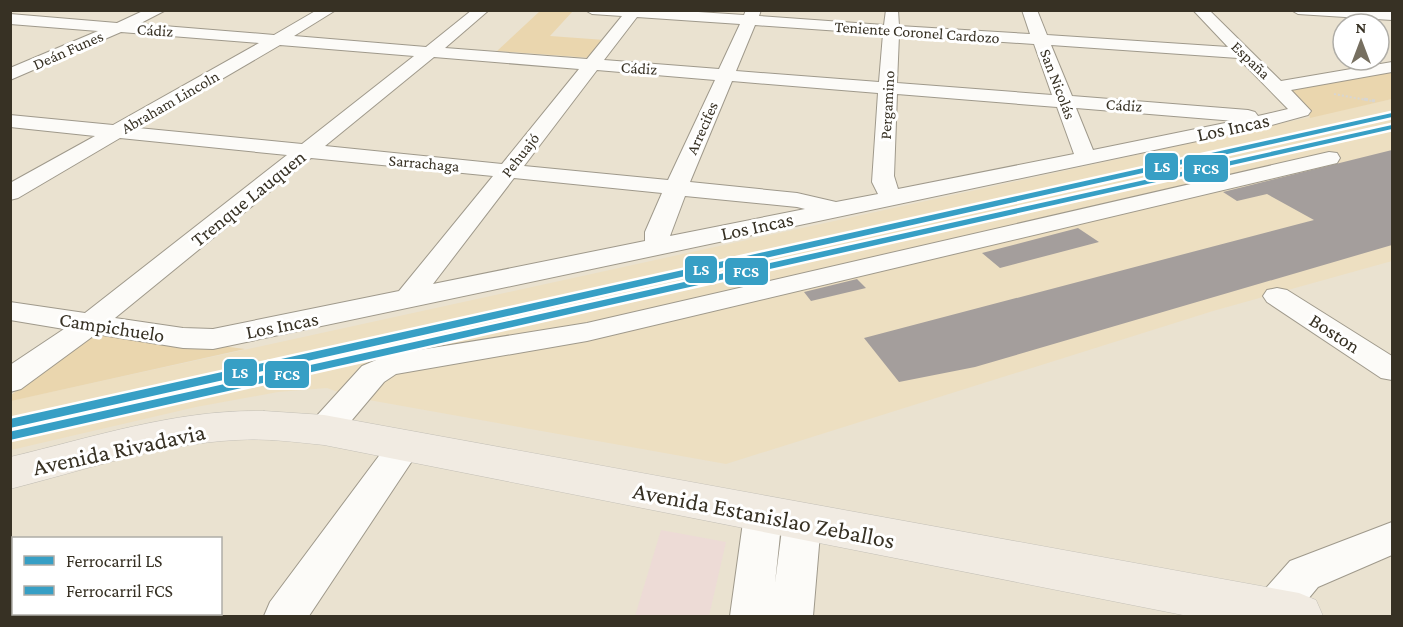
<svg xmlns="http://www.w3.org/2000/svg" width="1403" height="627" viewBox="0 0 1403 627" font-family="'Crimson Pro',serif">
<rect width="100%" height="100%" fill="#eae2d0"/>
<path fill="#eddfc1" d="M1392 99V261L1213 311 726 464 352 397 327 388 278 392 196 407 11 450 10 401Z"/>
<path fill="#eddbd6" d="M661 530 726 542 709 616H635Z"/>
<path fill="#ead6ae" d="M540 11H573L550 36 605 40 591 58 497 51Z
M1392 70V99L1310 118 1308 111 1288 89Z
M95 330 245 349 11 401V395Z"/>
<path fill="#a49e9c" d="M1392 150V245L975 367 899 382 864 338 1314 220 1267 194 1237 201 1223 192Z
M1078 228 1099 242 1000 268 982 253Z
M857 279 866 288 811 301 804 292Z"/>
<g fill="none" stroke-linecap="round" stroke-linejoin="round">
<defs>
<path id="minor" d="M145 10H166L139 24 274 35 317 10H336L294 36 426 47 472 10H489L445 48 587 59 622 16 592 14 585 10H668L744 15 746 10H761L759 16 884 25 886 10H898L899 26 1030 34 1022 10H1037L1047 35 1228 47 1193 10H1209L1281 81 1392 62V72L1291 90 1311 111 1308 115 1268 126 213 349 183 348 96 334 21 389 10 392V365L64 329 10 320V302L85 313 287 155 120 138 18 198 10 200V183L95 136 10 127V115L113 125 259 43 121 32 10 80V68L98 31 10 24V14L117 23ZM637 17 740 24 719 69 604 60ZM755 25 883 34 879 82 736 71ZM899 35 1034 44 1052 95 897 83ZM280 45 414 56 302 144 138 128ZM1051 45 1238 58 1288 109 1258 116 1255 112 1248 110 1072 96ZM434 57 579 69 502 164 325 146ZM597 70 715 80 668 180 524 166ZM732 81 878 93 872 182 878 194 836 202 797 193 690 182ZM897 94 1057 107 1074 154 898 189 894 176ZM1076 108 1235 121 1093 150ZM311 158 493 176 399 291 213 329 183 328 115 318ZM514 178 662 193 645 232V241L433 284ZM685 196 797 207 805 209 670 236Z
M1291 10 1392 11V20L1298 14Z
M1329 152 1337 153 1340 158 1337 163 587 341 396 374 384 382 336 439 324 443 312 439 307 430 312 421 362 366 388 355 587 323Z
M1277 288 1287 290 1392 356V380L1381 378 1267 302 1263 296 1267 290Z
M405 433 417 437 422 446 309 616H264L270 602 393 437Z
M763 499 776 504 782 515 775 583 783 522 789 511 802 506 815 511 821 522 813 616H730L744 515 750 504Z
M1392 522V555L1318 587 1294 616H1251L1258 597 1290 561Z"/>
<path id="major" d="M264 411 324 415 1299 593 1316 600 1323 616H1188L324 445C295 442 266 438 236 440 159 444 85 470 10 489V457C94 437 178 409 264 411Z"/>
</defs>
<use href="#minor" stroke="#9f998b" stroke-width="2"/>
<use href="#major" stroke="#c4c0b7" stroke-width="1"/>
<path stroke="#d8d6d1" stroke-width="2" stroke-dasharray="2 2" stroke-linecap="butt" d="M1334 94 1372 101"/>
<path stroke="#d8d6d1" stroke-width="3" stroke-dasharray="4 4" stroke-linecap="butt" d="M1364 99 1375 101"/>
<use href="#minor" fill="#fcfbf8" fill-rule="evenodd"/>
<use href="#major" fill="#f1ebe2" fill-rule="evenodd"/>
<defs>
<path id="rail-1" d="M1392 113V117L10 428V419Z"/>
<path id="rail-2" d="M1392 125V129L10 440V432L13 431Z"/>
</defs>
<use href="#rail-1" stroke="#fff" stroke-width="5"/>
<use href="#rail-2" stroke="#fff" stroke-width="5"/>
<use href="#rail-1" fill="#379fc5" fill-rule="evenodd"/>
<use href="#rail-2" fill="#379fc5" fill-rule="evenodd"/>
</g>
<g text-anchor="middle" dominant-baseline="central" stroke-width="6" stroke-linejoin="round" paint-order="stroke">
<g font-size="16" fill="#373124" stroke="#fff">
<text transform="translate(155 30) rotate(4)">Cádiz</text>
<text transform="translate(917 32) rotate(4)">Teniente Coronel Cardozo</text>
<text transform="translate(68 50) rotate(-24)">Deán Funes</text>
<text transform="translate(1251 60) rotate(44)">España</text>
<text transform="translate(639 68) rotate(4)">Cádiz</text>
<text transform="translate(1058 84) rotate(69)">San Nicolás</text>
<text transform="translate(170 102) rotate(-30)">Abraham Lincoln</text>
<text transform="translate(887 105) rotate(-87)">Pergamino</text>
<text transform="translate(1124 105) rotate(4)">Cádiz</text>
<text transform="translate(702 128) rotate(-66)">Arrecifes</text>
<text transform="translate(520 155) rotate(-52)">Pehuajó</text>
<text transform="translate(424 163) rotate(5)">Sarrachaga</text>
</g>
<g font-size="20" fill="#373124" stroke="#fff">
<text transform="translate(1233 127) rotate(-12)">Los Incas</text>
<text transform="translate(248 198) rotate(-39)">Trenque Lauquen</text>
<text transform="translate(757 226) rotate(-12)">Los Incas</text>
<text transform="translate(282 325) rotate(-11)">Los Incas</text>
<text transform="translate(112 327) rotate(9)">Campichuelo</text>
<text transform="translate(1335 333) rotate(33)">Boston</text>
</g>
<g font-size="24" fill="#373124" stroke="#fff">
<text transform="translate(119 449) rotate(-12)">Avenida Rivadavia</text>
<text transform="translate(764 515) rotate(11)">Avenida Estanislao Zeballos</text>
</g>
</g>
<g stroke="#fff" stroke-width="2">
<rect x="1144" y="152" width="35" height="29" rx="6" fill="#379fc5"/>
<rect x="1183" y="154" width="46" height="29" rx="6" fill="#379fc5"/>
<rect x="684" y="255" width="34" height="29" rx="6" fill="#379fc5"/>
<rect x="724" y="257" width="45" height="29" rx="6" fill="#379fc5"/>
<rect x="223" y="358" width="35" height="29" rx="6" fill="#379fc5"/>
<rect x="264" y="360" width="46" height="29" rx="6" fill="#379fc5"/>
</g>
<g font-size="16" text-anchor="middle" font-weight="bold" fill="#fff">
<text x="1162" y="172">LS</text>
<text x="1206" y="174">FCS</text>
<text x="701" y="275">LS</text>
<text x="746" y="277">FCS</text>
<text x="240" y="378">LS</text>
<text x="287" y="380">FCS</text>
</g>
<rect width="1403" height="627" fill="none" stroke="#373124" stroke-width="24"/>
<rect x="12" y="537" width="210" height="78" fill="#ffffff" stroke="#afada7" stroke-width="1.5"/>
<rect x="24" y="556" width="30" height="9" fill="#379fc5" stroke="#afada7" stroke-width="1.5"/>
<text x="66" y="567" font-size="18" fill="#373124">Ferrocarril LS</text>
<rect x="24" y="586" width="30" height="9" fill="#379fc5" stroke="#afada7" stroke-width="1.5"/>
<text x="66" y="597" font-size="18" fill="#373124">Ferrocarril FCS</text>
<g transform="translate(1361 42)"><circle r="28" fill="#ffffff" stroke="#afada7" stroke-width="1.5"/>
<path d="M0-4.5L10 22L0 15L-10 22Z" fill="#766f60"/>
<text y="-9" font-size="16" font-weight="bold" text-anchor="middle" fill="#373124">N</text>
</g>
</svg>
